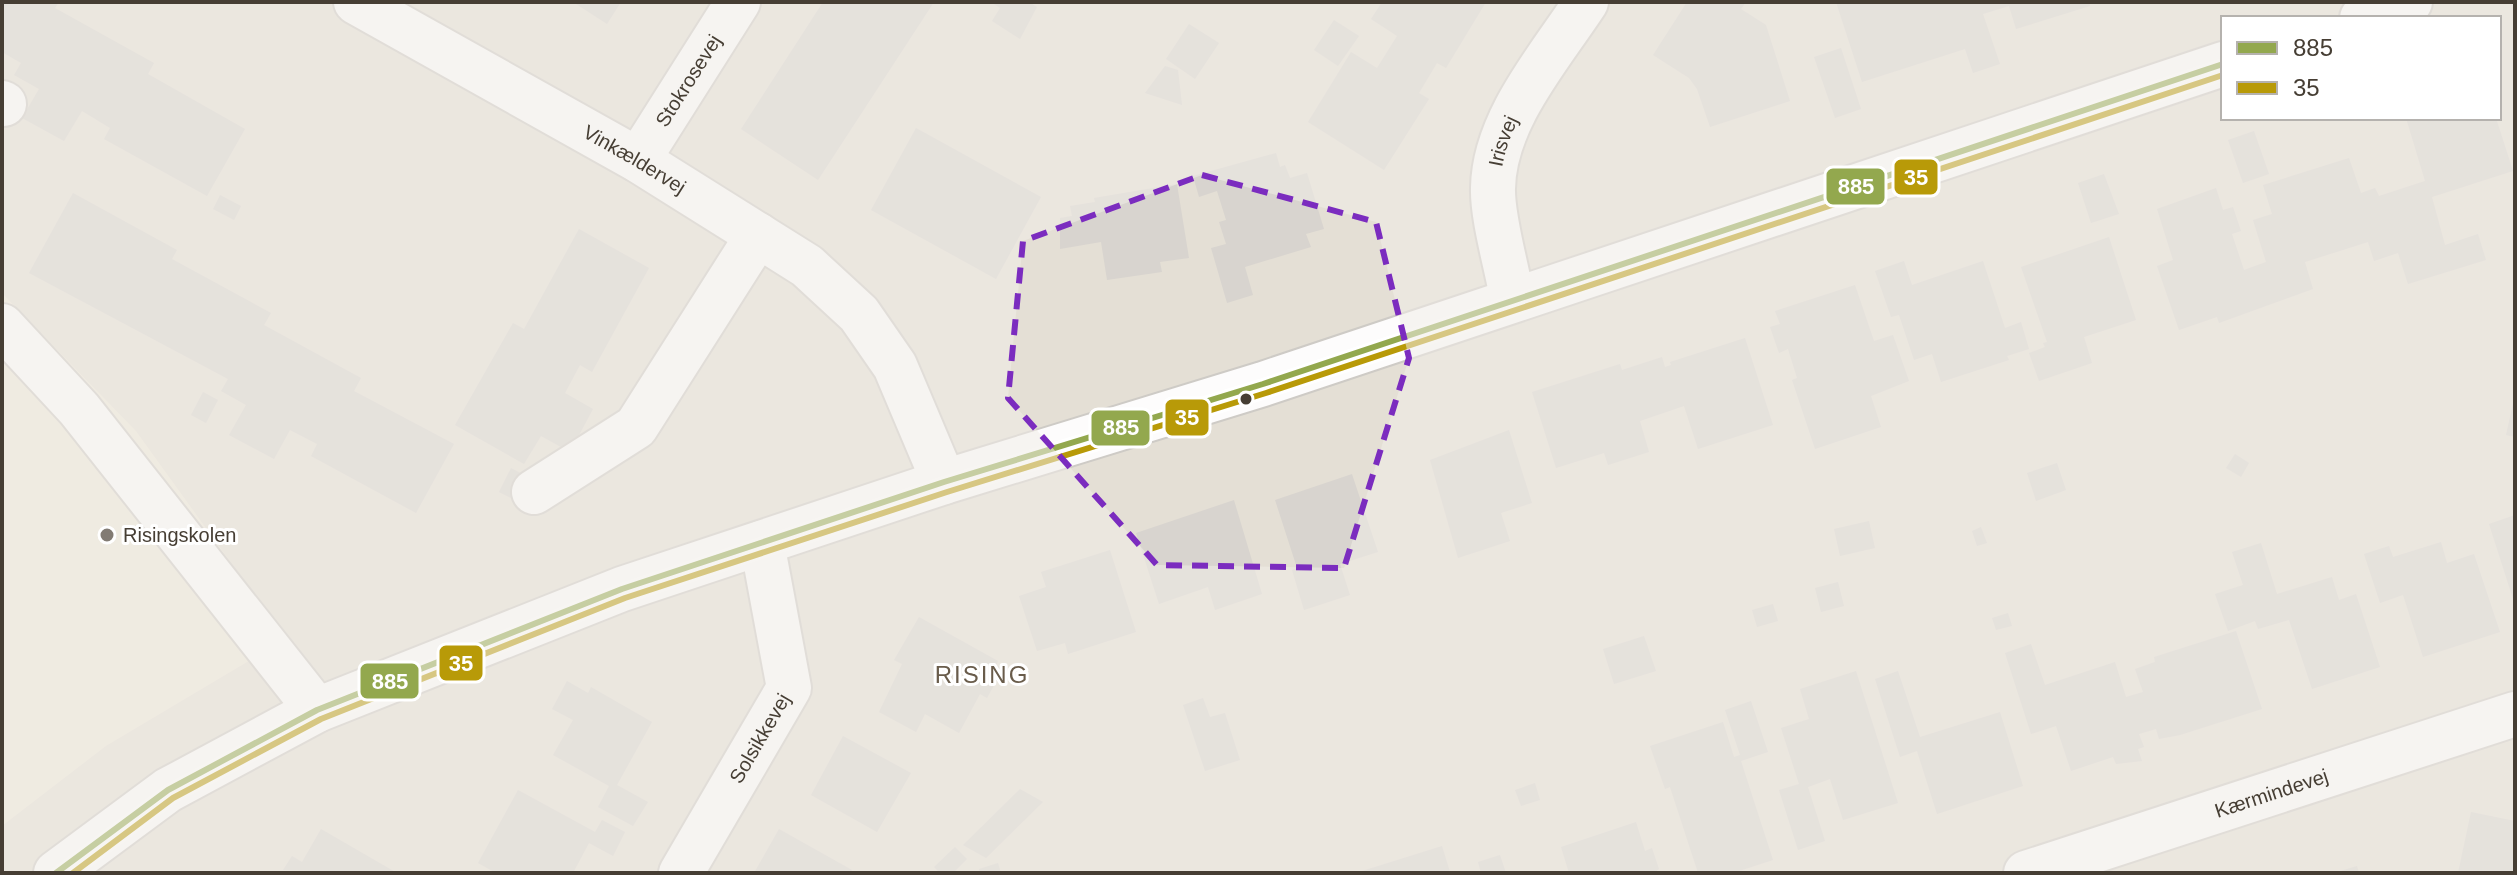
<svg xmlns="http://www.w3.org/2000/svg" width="2517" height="875" viewBox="0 0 2517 875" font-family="Helvetica,sans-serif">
<rect width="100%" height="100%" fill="#f0ede8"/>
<path fill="#e4dfd5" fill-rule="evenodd" d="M2 2H2515V873H2ZM2223 18H2499V118H2223Z"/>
<path fill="#eee8da" d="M2 293 136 431 286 639 106 746 2 826Z"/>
<path fill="#d8d4cf" d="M2 2H59L55 8 154 63 148 74 245 129 207 196 104 139 110 128 82 111 64 141 22 118 39 89 14 75 21 63 2 52Z
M573 2H621L607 24Z
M823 2H934L818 180 741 129Z
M991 2H1029L1037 7 1020 39 992 21 1000 8Z
M1382 2H1486L1446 68 1437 63 1419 93 1429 99 1384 170 1308 122 1351 52 1377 68 1397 36 1371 19Z
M1687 2H1746L1741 9 1766 25 1790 101 1710 127 1697 89 1689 78 1653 55Z
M1836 2H2089L2090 6 2016 29 2009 6 1983 14 2000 64 1973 73 1965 49 1862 82Z
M1334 20 1359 36 1338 66 1314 50Z
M1189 24 1219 43 1195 79 1166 59Z
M1841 48 1861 109 1835 118 1814 57Z
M1165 66 1178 70 1182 105 1145 93Z
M2406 118H2496L2513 171 2432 197 2445 245 2478 234 2486 260 2408 284 2398 253 2374 261 2368 242 2305 262 2313 289 2219 323 2217 317 2179 330 2157 266 2173 260 2157 209 2216 188 2223 210 2233 207 2241 231 2232 234 2244 270 2266 262 2253 220 2272 214 2263 185 2349 158 2361 193 2375 188 2379 196 2425 181Z
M916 128 1041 197 996 279 871 210Z
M2254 131 2269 174 2243 183 2228 140Z
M1276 153 1280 167 1285 165 1290 178 1307 173 1324 229 1306 234 1311 247 1245 267 1253 295 1227 303 1211 248 1226 244 1219 222 1226 220 1217 191 1199 197 1193 176Z
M2104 174 2119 214 2091 223 2078 183Z
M1177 184 1189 258 1160 262 1162 272 1107 280 1101 242 1060 249V218L1072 216 1070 206 1095 202 1094 198Z
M73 193 177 250 172 259 271 313 264 325 361 378 354 391 454 444 416 513 311 456 317 444 290 430 274 459 229 435 246 405 221 391 228 379 29 273Z
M220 195 241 206 234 220 213 209Z
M579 229 649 268 592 372 580 365 565 393 593 409 570 452 541 436 524 464 455 425 513 323 524 329Z
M2109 237 2136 320 2084 337 2092 363 2039 381 2029 353 2045 347 2043 343 2047 342 2021 267Z
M1904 261 1912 285 1983 261 2005 328 2021 322 2029 349 2007 356 2009 360 1941 382 1932 354 1914 360 1899 315 1891 317 1875 271Z
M1855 285 1874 341 1893 335 1909 381 1871 396 1881 427 1815 449 1792 380 1797 378 1788 349 1779 353 1770 327 1780 324 1775 311Z
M1745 338 1773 425 1698 449 1684 406 1640 421 1649 452 1608 465 1604 453 1556 468 1532 392 1620 364 1622 370 1662 357 1665 367 1671 365 1670 362Z
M203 392 218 400 206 423 191 415Z
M2514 399H2515V437L2506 435Z
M1509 430 1532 503 1501 513 1510 541 1458 558 1430 460Z
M2235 454 2249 463 2241 477 2226 468Z
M2057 463 2066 490 2036 501 2027 473Z
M511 468 528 477 515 500 499 492Z
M1352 474 1378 552 1340 564 1350 595 1304 610 1292 570 1297 568 1275 500Z
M1234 500 1262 594 1215 610 1208 587 1159 604 1136 533Z
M2515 515V602H2514L2489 524Z
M1869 521 1875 548 1840 556 1834 529Z
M1981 527 1987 543 1977 546 1972 531Z
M2441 542 2447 563 2474 554 2500 632 2423 657 2403 595 2380 603 2364 554 2389 546 2393 557Z
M2261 543 2277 594 2332 577 2339 600 2356 594 2380 667 2312 689 2289 620 2258 629 2255 621 2228 631 2215 594 2243 585 2232 552Z
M1110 550 1136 632 1068 654 1065 643 1037 651 1019 596 1046 587 1041 572Z
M1838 582 1844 606 1821 612 1815 588Z
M1773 604 1778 621 1757 627 1752 610Z
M2008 613 2012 626 1996 630 1992 618Z
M919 617 998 661 996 665 1003 669 987 698 980 694 959 733 925 714 916 732 879 712 902 664 894 660Z
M2236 631 2262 709 2180 735 2159 739 2156 729 2139 734 2144 747 2138 749 2142 761 2116 764 2113 757 2071 771 2056 726 2031 734 2005 653 2031 644 2045 685 2115 662 2126 697 2143 692 2135 669 2155 662 2154 657Z
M1644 636 1656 671 1614 684 1603 649Z
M1856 671 1898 803 1843 820 1830 779 1808 787 1825 841 1798 850 1779 790 1799 784 1781 728 1809 719 1800 689Z
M1898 671 1920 737 2000 712 2023 786 1937 814 1917 751 1900 757 1875 679Z
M567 681 588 693 591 687 652 722 617 785 648 802 633 826 598 807 609 786 553 755 573 720 552 709Z
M1203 698 1210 717 1225 713 1240 760 1205 771 1183 705Z
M1751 701 1768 752 1741 761 1773 860 1733 873H1698L1670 787 1665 789 1650 746 1723 722 1734 757 1740 755 1725 710Z
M843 736 911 773 877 832 811 795Z
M1535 783 1540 800 1521 806 1515 790Z
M1020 789 1043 802 986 858 963 845Z
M518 790 595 832 602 820 625 832 613 856 589 843 573 873H496L478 863Z
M2471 812 2515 821V873H2458Z
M1636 822 1645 851 1652 848 1659 869 1654 873H1569L1561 847Z
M321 829 397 873 283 870 292 856 302 862Z
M779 829 852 870 850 873H754Z
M1442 846 1450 872 1359 873V872Z
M955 847 967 859 953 873H940L934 867Z
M1500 855 1506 873H1481L1478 862Z
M998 863 1001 873H980L979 869Z
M2357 866 2359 873H2337V872Z"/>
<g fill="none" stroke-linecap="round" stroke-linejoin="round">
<defs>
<g id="minor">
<path id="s1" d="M356 2 638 160 807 266 859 314 895 366 944 482"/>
<path d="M2362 18 2410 2"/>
<path d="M2 103 4 104"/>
<path id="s2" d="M638 160 738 2"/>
<path id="s3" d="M1512 298C1507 267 1492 218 1493 188 1494 120 1550 57 1586 2"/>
<path d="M2 326 79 409 317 710"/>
<path d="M534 492 636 427 758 235"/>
<path d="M56 873 168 790 317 710 622 589 944 482 1263 384 2223 64"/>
<path id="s4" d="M681 873 789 688 762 543"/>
<path id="s5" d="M2026 873 2515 714"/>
</g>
</defs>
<use href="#minor" stroke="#cecbc6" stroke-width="48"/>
<use href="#minor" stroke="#fdfcfc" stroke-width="44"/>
<defs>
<path id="bus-1" d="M56 873 168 790 317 710 622 589 944 482 1263 384 2223 64"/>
<path id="bus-2" d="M73 873 173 798 321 719 625 598 947 492 1266 393 2223 75"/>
</defs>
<use href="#bus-1" stroke="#fff" stroke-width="12"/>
<use href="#bus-2" stroke="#fff" stroke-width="12"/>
<use href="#bus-1" stroke="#93a84e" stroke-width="6"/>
<use href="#bus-2" stroke="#b89a08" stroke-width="6"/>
</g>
<path d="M0 0H2517V875H0ZM1202 175 1376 222 1409 358 1344 568 1157 565 1008 398 1023 241Z" fill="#f0ede8" fill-opacity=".55" fill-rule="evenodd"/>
<path fill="none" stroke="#7b2cbf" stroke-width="6" stroke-dasharray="16 10" stroke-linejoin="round" d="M1202 175 1376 222 1409 358 1344 568 1157 565 1008 398 1023 241Z"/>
<circle fill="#463e34" stroke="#fff" stroke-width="3" cx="1246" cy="399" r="7"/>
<circle fill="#827b73" stroke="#fff" stroke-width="3" cx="107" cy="535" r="8"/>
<g text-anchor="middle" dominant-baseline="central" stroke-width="6" stroke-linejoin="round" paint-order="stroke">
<g font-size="20" fill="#463e34" stroke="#fff">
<text stroke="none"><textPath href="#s2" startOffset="94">Stokrosevej</textPath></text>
<text stroke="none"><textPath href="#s3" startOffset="160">Irisvej</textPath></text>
<text stroke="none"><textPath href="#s1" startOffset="320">Vinkældervej</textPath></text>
<text stroke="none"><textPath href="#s4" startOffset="156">Solsikkevej</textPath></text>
<text stroke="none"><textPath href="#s5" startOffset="258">Kærmindevej</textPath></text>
</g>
<g font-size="20" fill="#463e34" stroke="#fff" text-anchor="start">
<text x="123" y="535">Risingskolen</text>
</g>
<g font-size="24" letter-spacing="2" fill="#695c4b" stroke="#fff">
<text x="982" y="674">RISING</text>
</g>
</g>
<g stroke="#fff" stroke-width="3">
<rect x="1893" y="158" width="46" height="38" rx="8" fill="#b89a08"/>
<rect x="1825" y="167" width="61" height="39" rx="8" fill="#93a84e"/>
<rect x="1164" y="398" width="46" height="39" rx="8" fill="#b89a08"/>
<rect x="1090" y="409" width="61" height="38" rx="8" fill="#93a84e"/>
<rect x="438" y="644" width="46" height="38" rx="8" fill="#b89a08"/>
<rect x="359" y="662" width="61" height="38" rx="8" fill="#93a84e"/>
</g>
<g font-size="22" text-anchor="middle" font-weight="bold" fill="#fff">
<text x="1916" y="185">35</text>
<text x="1856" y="194">885</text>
<text x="1187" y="425">35</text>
<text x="1121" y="435">885</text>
<text x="461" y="671">35</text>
<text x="390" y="689">885</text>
</g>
<rect width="2517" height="875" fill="none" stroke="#463e34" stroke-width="8"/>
<rect x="2221" y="16" width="280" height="104" fill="#ffffff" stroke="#b5b2ae" stroke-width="2"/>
<rect x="2237" y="42" width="40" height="12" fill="#93a84e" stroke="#b5b2ae" stroke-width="2"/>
<text x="2293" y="56" font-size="24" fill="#463e34">885</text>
<rect x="2237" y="82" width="40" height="12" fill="#b89a08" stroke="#b5b2ae" stroke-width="2"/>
<text x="2293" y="96" font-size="24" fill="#463e34">35</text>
</svg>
